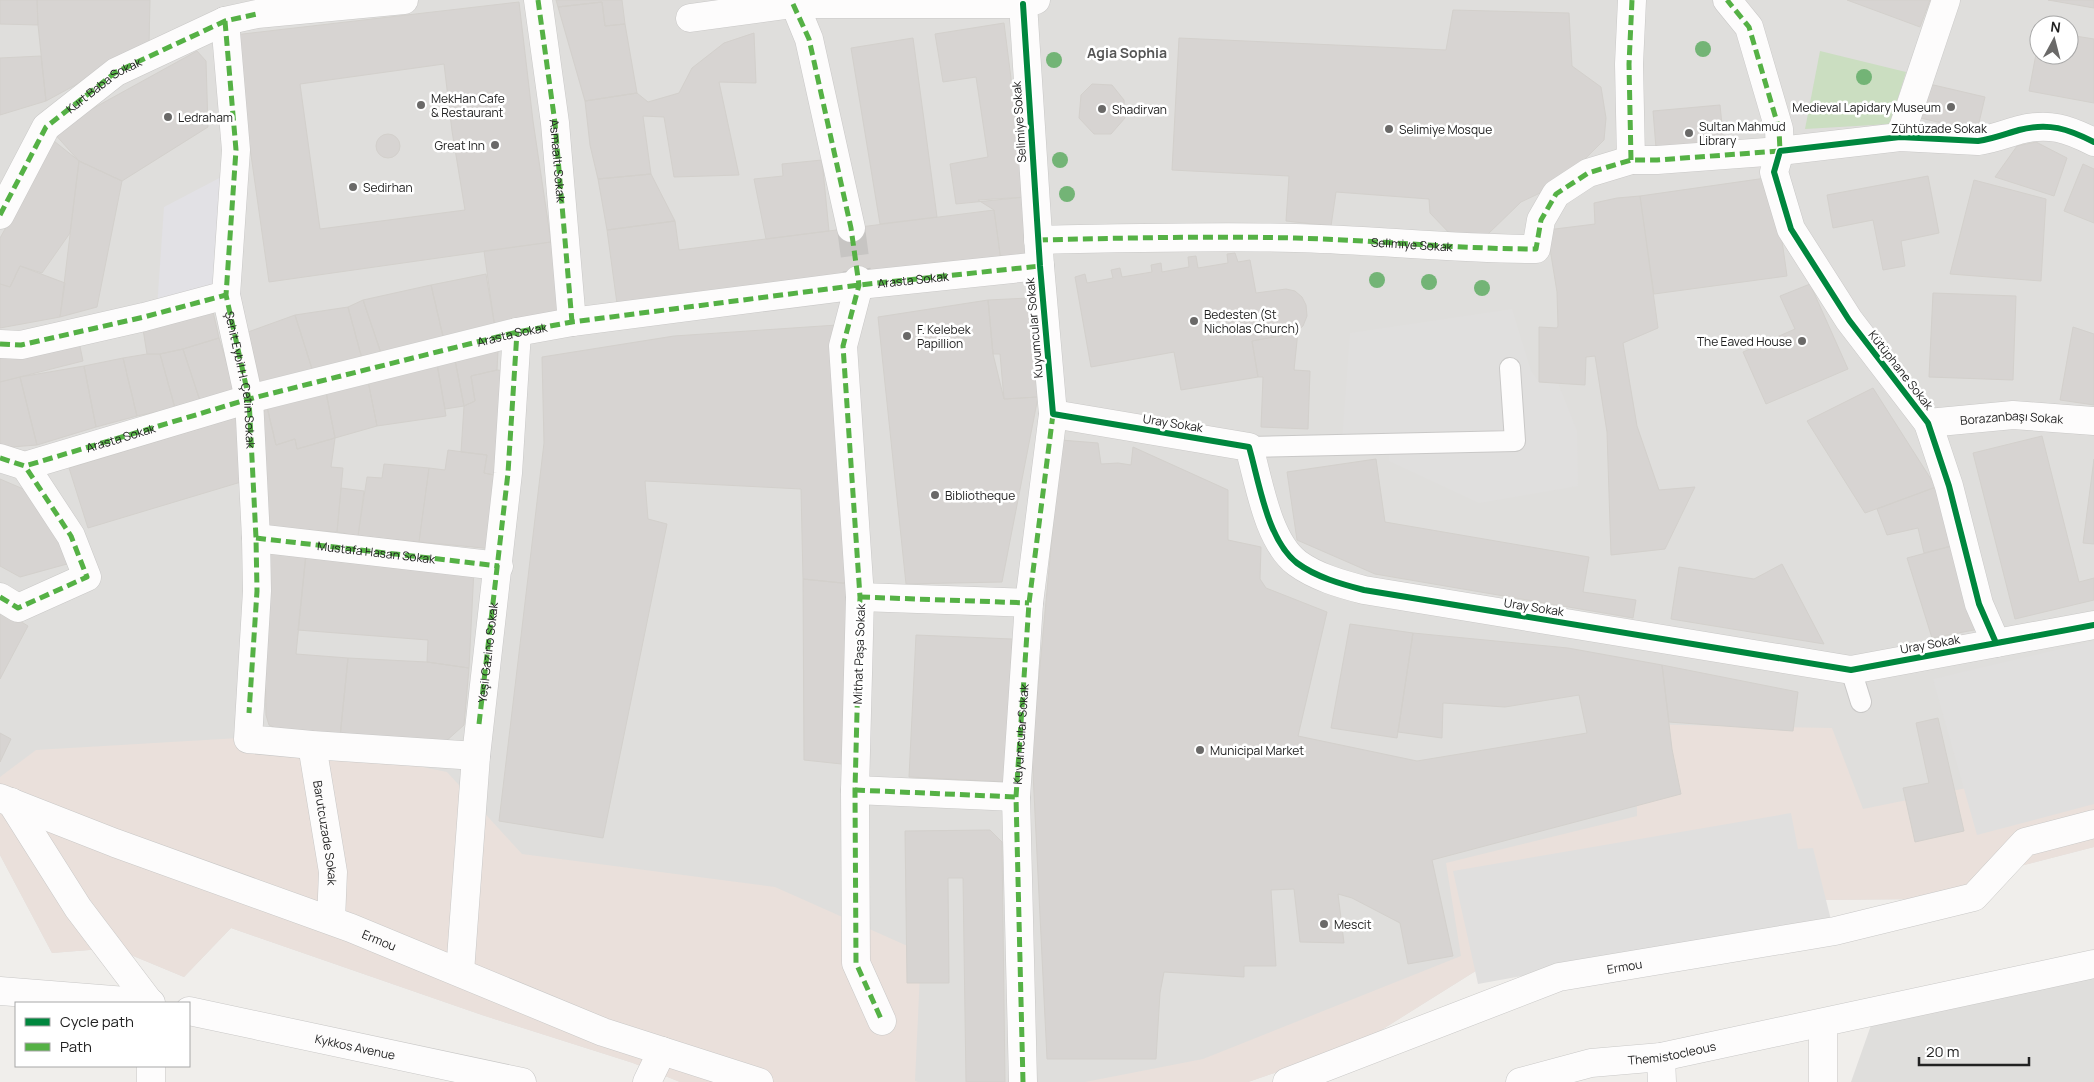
<svg xmlns="http://www.w3.org/2000/svg" width="2094" height="1082" viewBox="0 0 2094 1082" font-family="Manrope,sans-serif">
<rect width="100%" height="100%" fill="#f0eeeb"/>
<path fill="#dfdedc" fill-rule="evenodd" d="M0 0H2094V847L2020 866 1924 899 1817 900 1498 957 1359 1044 1248 1082H680L633 1063 482 1015 231 928 184 977 114 948 52 953 0 855ZM2039 25H2069V55H2039Z
M2094 961V1082H1851L1875 1014Z"/>
<path fill="#eae0db" d="M1636 724 1832 728 1863 809 2094 762V847L2020 866 1924 899 1817 900 1498 957 1359 1044 1248 1082H1085L1203 1059 1461 956 1446 863 1637 816Z
M272 736 447 772 522 854 775 887 921 952 915 1081 918 1082H680L633 1063 482 1015 231 928 184 977 114 948 52 953 0 855V777L36 750Z"/>
<path fill="#cbdec1" d="M1820 51 1906 72 1890 124 1805 129Z"/>
<path fill="#e0dfde" d="M1512 309 1531 371 1539 382 1558 383 1577 431 1578 486 1479 503 1389 461V446L1342 442 1350 333Z
M2094 641V804L1977 835 1933 679Z
M1791 813 1798 849 1813 848 1831 920 1478 984 1453 871Z"/>
<path fill="#e2e1e5" d="M227 174 240 284 157 308 164 207Z"/>
<path fill="#d7d4d2" stroke="#d3d0cc" fill-rule="evenodd" d="M0 0H37L38 25 0 24Z
M37 0H150L149 45 46 101 38 25Z
M556 0H622L625 24 605 26 602 2 558 7Z
M1847 0H1930L1920 27Z
M2048 0H2094V8Z
M519 2 533 121 551 242 269 282 234 35ZM444 64 452 131 465 210 320 229 300 84Z
M602 2 605 26 625 24 637 93 585 101 558 7Z
M1453 10 1569 13 1572 66 1601 87 1606 118 1604 140 1580 164 1555 186 1521 202 1487 235 1453 237 1430 213 1429 199 1336 192 1331 226 1286 221 1289 176 1172 170 1179 38 1446 50Z
M1004 23 1026 197 956 204 950 164 988 157 976 77 943 82 935 34Z
M754 33 756 83 719 82 739 175 674 177 664 117 643 116 651 174 598 179 590 145 585 101 637 93 648 102 679 93 692 68 724 43Z
M2069 35 2094 39V103L2029 91 2039 38V55H2069Z
M913 38 937 217 880 224 851 48Z
M197 51 206 61 208 127 122 181 79 161 52 131Z
M41 56 46 101 0 115V58Z
M1925 83 1985 97 1977 131 1916 117Z
M1092 84 1112 85 1124 100 1125 118 1111 134H1094L1079 118 1081 95Z
M1720 105 1725 155 1657 160 1653 111Z
M376 146a12 12 0 1 1 24 0a12 12 0 1 1-24 0Z
M54 141 79 161 70 233 42 273 20 266 10 287 0 284V238Z
M2036 142 2067 158 2054 196 1995 177 2017 146Z
M822 160 829 231 766 239 754 179 783 176 782 164Z
M79 161 122 181 97 307 60 317Z
M2083 164 2094 169V223L2064 211Z
M651 174 675 221 607 230 598 179Z
M1928 176 1939 233 1901 241 1905 266 1883 270 1873 220 1833 228 1827 195Z
M1773 177 1787 276 1654 294 1640 196Z
M1974 180 2046 199 2041 281 1950 274Z
M1640 196 1658 328 1623 343 1637 426 1659 490 1695 487 1665 549 1611 555 1607 432 1595 356 1586 357 1585 385 1539 382V327L1557 328 1558 326 1557 292 1547 230 1595 224 1594 203 1617 198Z
M1026 197 1028 259 1001 261 994 210 978 200Z
M994 210 1001 261 618 311 607 230 675 221 679 250Z
M551 242 561 317 495 328 484 251Z
M1235 253 1238 262 1250 260 1256 293 1286 289 1295 291 1302 297 1306 305 1307 316 1303 326 1295 333 1252 341 1258 377 1181 390 1174 352 1091 367 1075 277 1085 274 1087 283 1113 278 1111 270 1120 268 1122 277 1152 272 1151 265 1161 263 1162 272 1189 267 1188 257 1196 256 1198 268 1228 263 1227 254Z
M20 266 65 283 60 317 0 328V284L10 287Z
M486 274 495 328 445 345 431 285Z
M1810 284 1848 369 1766 404 1743 352 1795 329 1780 296Z
M431 285 445 345 382 356 363 300Z
M1933 293 2016 296 2013 380 1929 377Z
M1029 298 1038 397 1004 399 1000 354H993L988 300Z
M363 300 382 356 362 359 348 307Z
M988 300 993 354 1004 399 1038 397 1002 582 906 584 878 317Z
M212 307 219 338 183 349 160 354H147L142 323Z
M348 307 362 359 313 372 295 315Z
M295 315 313 372 261 386 248 332Z
M837 325 852 584 803 579 801 489 645 481 648 519 667 524 603 838 499 821 544 443 542 357 674 336Z
M2073 327 2094 334V405L2060 400Z
M1298 331 1294 370 1310 371 1308 429 1261 427 1263 377H1258L1252 341 1295 333Z
M78 337 83 361 0 382V355Z
M219 338 235 390 200 401 183 349Z
M183 349 200 401 175 408 160 354Z
M498 351 497 370 471 376 475 401 464 406 455 360Z
M147 354H160L175 408 137 416 123 358Z
M123 358 137 416 96 427 84 366Z
M455 360 464 406 445 409 437 364Z
M437 364 446 416 377 426 368 381Z
M84 366 96 427 37 445 20 377Z
M497 370 507 371 499 476 484 473 487 455 461 452 464 406 475 401 471 376Z
M20 377 37 445 11 447 0 444V382Z
M368 381 377 426 335 438 326 392Z
M1873 388 1936 487 1865 513 1807 421Z
M326 392 335 438 297 449 295 439 276 445 267 407Z
M267 407 276 445 295 439 297 449 335 438 331 467 343 468 337 532 266 527 258 421Z
M244 415 241 482 88 528 69 468Z
M2042 436 2079 582 2094 578V600L2015 619 1973 453Z
M1061 440 1098 443 1101 464 1118 463 1131 465 1133 447 1228 490V540L1261 547 1260 579 1266 588 1327 612 1298 736 1417 761 1587 733 1579 695 1505 707 1443 703 1442 738 1398 732 1413 633 1568 648 1662 665 1672 749 1681 794 1432 860 1453 956 1408 964 1400 923 1352 898 1338 894 1344 943 1300 942 1294 889 1271 890 1276 966H1244V977L1164 972 1160 993 1156 1059H1047L1032 752Z
M448 450 487 455 484 473 499 476 494 549 419 542 429 468 445 470Z
M1376 459 1385 522 1589 557 1583 592 1636 600 1633 618 1375 574 1297 540 1287 472Z
M2094 459V544L2083 543Z
M384 464 429 468 419 542 358 536 367 477 382 478Z
M0 479 28 491 53 511 67 564 20 577 0 566Z
M1936 487 1967 542 1924 553 1918 528 1887 535 1877 509Z
M341 488 364 491 358 536 337 532Z
M1967 542 1995 626 1932 638 1907 558Z
M272 552 306 554 296 654 348 658 340 737 282 731 269 725 266 715 263 569 264 557Z
M306 554 474 569 469 668 427 662 428 640 298 630Z
M1782 564 1824 644 1671 619 1679 567 1754 579Z
M803 579 852 584 851 765 804 760Z
M0 609 28 626 0 679Z
M1350 624 1413 633 1397 738 1331 728Z
M916 635 1012 639 1005 782 909 777Z
M348 658 427 662 469 668 464 725 444 743 340 737Z
M1662 665 1798 692 1793 731 1669 722Z
M1938 718 1964 831 1915 842 1903 788 1929 783 1916 723Z
M0 733 11 739 0 762Z
M990 830 1002 842 1005 1082H966L963 878H948L949 983H907L905 831Z"/>
<g fill="none" stroke-linecap="round" stroke-linejoin="round">
<path stroke="#c7c5c3" stroke-width="28" stroke-dasharray="28 14" stroke-linecap="butt" d="M851 228 858 280"/>
<defs>
<path id="lane" d="M1249 447 1515 441 1510 368
M1851 670 1861 702"/>
<g id="street">
<path d="M538 0 555 123 572 322"/>
<path d="M793 0 809 39 851 228"/>
<path d="M1727 0 1749 27 1779 129 1780 151 1774 172 1791 229 1849 320 1928 423 1949 486 1979 604 1996 643"/>
<path d="M1023 4 1040 266 1053 414 1029 603 1016 797 1023 1082"/>
<path d="M690 18 793 4H1023L1036 0"/>
<path d="M225 21 236 150 226 295 249 399 256 538 257 591 248 739 312 745 476 756"/>
<path d="M1900 137 1946 0"/>
<path d="M1631 160 1629 64 1632 0"/>
<path id="s1" d="M0 215 46 127 116 72 225 21 257 14 404 0"/>
<path d="M1038 240C1123 238 1209 236 1295 238 1375 240 1455 249 1536 249L1541 220 1556 194 1588 173 1631 160H1657L1780 151 1900 137 1978 141C1993 139 2005 134 2019 130 2049 122 2068 129 2094 142"/>
<path d="M858 280 859 285 843 346 860 597 855 790 856 963 882 1021"/>
<path d="M0 344 21 345 144 317 226 295"/>
<path d="M1053 414 1249 447C1259 481 1267 540 1297 563 1316 577 1341 584 1364 590L1851 670 2094 625"/>
<path id="s2" d="M1928 423 2013 415 2094 421"/>
<path d="M0 458 25 466 249 399 517 332 572 322 859 285 1040 266"/>
<path d="M256 538 499 566"/>
<path d="M0 597 18 608 87 577 71 536 25 466"/>
<path d="M860 597 1029 603"/>
<path id="s3" d="M312 745 333 872 331 920"/>
<path d="M855 790 1016 797"/>
<path id="s4" d="M0 798 115 843 351 928 603 1032 759 1082"/>
<path d="M11 802 78 908 150 1003"/>
<path d="M460 972 476 756 508 473 517 332"/>
<path d="M0 991 151 1003"/>
<path id="s5" d="M189 1011 522 1082"/>
<path d="M1661 1057 1662 1082"/>
<path d="M151 1066V1082"/>
<path d="M647 1082 662 1051"/>
<path id="s6" d="M1287 1082 1559 977 1835 931 1974 897 2025 842 2094 824"/>
<path id="s7" d="M1520 1082 1591 1063 1661 1057 2094 964"/>
<path d="M1823 1082V1023"/>
</g>
</defs>
<use href="#lane" stroke="#c9c8c7" stroke-width="22"/>
<use href="#street" stroke="#c9c8c7" stroke-width="29"/>
<use href="#lane" stroke="#fdfcfc" stroke-width="20"/>
<use href="#street" stroke="#fdfcfc" stroke-width="28"/>
<g stroke="#55b145" stroke-width="5" stroke-dasharray="10 5" stroke-linecap="butt">
<path id="s8" d="M538 0 555 123 572 322"/>
<path d="M793 4 809 39 851 228 859 285 843 346 860 597 855 790 856 963 882 1021"/>
<path id="s9" d="M225 21 236 150 226 295 249 399 256 538 257 591 249 713"/>
<path d="M1631 160 1629 64 1632 0"/>
<path d="M0 215 46 127 116 72 225 21 257 14"/>
<path id="s10" d="M1038 240C1123 238 1209 236 1295 238 1375 240 1455 249 1536 249L1541 220 1556 194 1588 173 1631 160H1657L1780 151 1779 129 1749 27 1727 0"/>
<path d="M0 344 21 345 144 317 226 295"/>
<path id="s11" d="M0 458 25 466 249 399 517 332 572 322 859 285 1040 266"/>
<path id="s12" d="M256 538 499 566"/>
<path d="M0 597 18 608 87 577 71 536 25 466"/>
<path d="M860 597 1029 603"/>
<path id="s13" d="M479 724 508 473 517 332"/>
<path d="M855 790 1016 797"/>
<path id="s14" d="M1023 1082 1016 797 1029 603 1053 414"/>
</g>
<defs>
<path id="cycleway" d="M1023 4 1040 266 1053 414 1249 447C1259 481 1267 540 1297 563 1316 577 1341 584 1364 590L1851 670 2094 625
M1996 643 1979 604 1949 486 1928 423 1849 320 1791 229 1774 172 1780 151 1900 137 1978 141C1993 139 2005 134 2019 130 2049 122 2068 129 2094 142"/>
</defs>
<use href="#cycleway" stroke="#fff" stroke-width="9"/>
<use href="#cycleway" stroke="#00873e" stroke-width="6"/>
</g>
<g fill="#73b476">
<circle cx="1703" cy="49" r="8"/>
<circle cx="1054" cy="60" r="8"/>
<circle cx="1864" cy="77" r="8"/>
<circle cx="1060" cy="160" r="8"/>
<circle cx="1067" cy="194" r="8"/>
<circle cx="1377" cy="280" r="8"/>
<circle cx="1429" cy="282" r="8"/>
<circle cx="1482" cy="288" r="8"/>
</g>
<g fill="#6a6968" stroke="#fff" stroke-width="2">
<circle cx="421" cy="105" r="5"/>
<circle cx="1951" cy="107" r="5"/>
<circle cx="1102" cy="109" r="5"/>
<circle cx="168" cy="117" r="5"/>
<circle cx="1389" cy="129" r="5"/>
<circle cx="1689" cy="133" r="5"/>
<circle cx="495" cy="145" r="5"/>
<circle cx="353" cy="187" r="5"/>
<circle cx="1194" cy="321" r="5"/>
<circle cx="907" cy="336" r="5"/>
<circle cx="1802" cy="341" r="5"/>
<circle cx="935" cy="495" r="5"/>
<circle cx="1200" cy="750" r="5"/>
<circle cx="1324" cy="924" r="5"/>
</g>
<g text-anchor="middle" dominant-baseline="central" stroke-width="5" stroke-linejoin="round" paint-order="stroke">
<g font-size="12" fill="#222" stroke="#fff">
<text stroke="none"><textPath href="#s1" startOffset="171">Kurt Baba Sokak</textPath></text>
<text transform="translate(1019 122) rotate(-94)">Selimiye Sokak</text>
<text x="1939" y="128">Zühtüzade Sokak</text>
<text stroke="none"><textPath href="#s8" startOffset="162">Asmaaltı Sokak</textPath></text>
<text stroke="none"><textPath href="#s10" startOffset="374">Selimiye Sokak</textPath></text>
<text stroke="none"><textPath href="#s11" startOffset="936">Arasta Sokak</textPath></text>
<text transform="translate(1034 328) rotate(-95)">Kuyumcular Sokak</text>
<text stroke="none"><textPath href="#s11" startOffset="531">Arasta Sokak</textPath></text>
<text transform="translate(1901 370) rotate(52)">Kütüphane Sokak</text>
<text stroke="none"><textPath href="#s9" startOffset="361">Şehit Eybil H. Çetin Sokak</textPath></text>
<text stroke="none"><textPath href="#s2" startOffset="84">Borazanbaşı Sokak</textPath></text>
<text transform="translate(1173 423) rotate(9)">Uray Sokak</text>
<text stroke="none"><textPath href="#s11" startOffset="126">Arasta Sokak</textPath></text>
<text stroke="none"><textPath href="#s12" startOffset="121">Mustafa Hasan Sokak</textPath></text>
<text transform="translate(1534 607) rotate(9)">Uray Sokak</text>
<text transform="translate(1930 644) rotate(-10)">Uray Sokak</text>
<text stroke="none"><textPath href="#s13" startOffset="72">Yeşil Gazino Sokak</textPath></text>
<text transform="translate(859 654) rotate(-88)">Mithat Paşa Sokak</text>
<text stroke="none"><textPath href="#s14" startOffset="348">Kuyumcular Sokak</textPath></text>
<text stroke="none"><textPath href="#s3" startOffset="89">Barutcuzade Sokak</textPath></text>
<text stroke="none"><textPath href="#s4" startOffset="405">Ermou</textPath></text>
<text stroke="none"><textPath href="#s6" startOffset="358">Ermou</textPath></text>
<text stroke="none"><textPath href="#s5" startOffset="170">Kykkos Avenue</textPath></text>
<text stroke="none"><textPath href="#s7" startOffset="155">Themistocleous</textPath></text>
</g>
<g font-size="12" fill="#222" stroke="#fff" text-anchor="start">
<text x="431" y="98">MekHan Cafe<tspan x="431" dy="14">&amp; Restaurant</tspan></text>
<text x="1941" y="107" text-anchor="end">Medieval Lapidary Museum</text>
<text x="1112" y="109">Shadirvan</text>
<text x="178" y="117">Ledraham</text>
<text x="1699" y="126">Sultan Mahmud<tspan x="1699" dy="14">Library</tspan></text>
<text x="1399" y="129">Selimiye Mosque</text>
<text x="485" y="145" text-anchor="end">Great Inn</text>
<text x="363" y="187">Sedirhan</text>
<text x="1204" y="314">Bedesten (St<tspan x="1204" dy="14">Nicholas Church)</tspan></text>
<text x="917" y="329">F. Kelebek<tspan x="917" dy="14">Papillion</tspan></text>
<text x="1792" y="341" text-anchor="end">The Eaved House</text>
<text x="945" y="495">Bibliotheque</text>
<text x="1210" y="750">Municipal Market</text>
<text x="1334" y="924">Mescit</text>
</g>
<g font-size="14" font-weight="bold" fill="#555" stroke="#fff">
<text x="1127" y="52">Agia Sophia</text>
</g>
</g>
<rect x="15" y="1002" width="175" height="65" fill="#ffffff" stroke="#a7a7a7"/>
<rect x="25" y="1018" width="25" height="8" fill="#00873e" stroke="#a7a7a7"/>
<text x="60" y="1027" font-size="15" fill="#222222">Cycle path</text>
<rect x="25" y="1043" width="25" height="8" fill="#55b145" stroke="#a7a7a7"/>
<text x="60" y="1052" font-size="15" fill="#222222">Path</text>
<g transform="translate(2054 40) rotate(7)"><circle r="24" fill="#ffffff" stroke="#a7a7a7"/>
<path d="M0-4L9 19L0 12L-9 19Z" fill="#6a6968"/>
<text y="-8" font-size="14" font-weight="bold" text-anchor="middle" fill="#222222">N</text>
</g>
<path d="M1919 1057v8h110v-8" fill="none" stroke="#222222" stroke-width="2.5"/>
<text x="1926" y="1057" font-size="15" fill="#222222" stroke="#ffffff" stroke-width="4" paint-order="stroke">20 m</text>
</svg>
